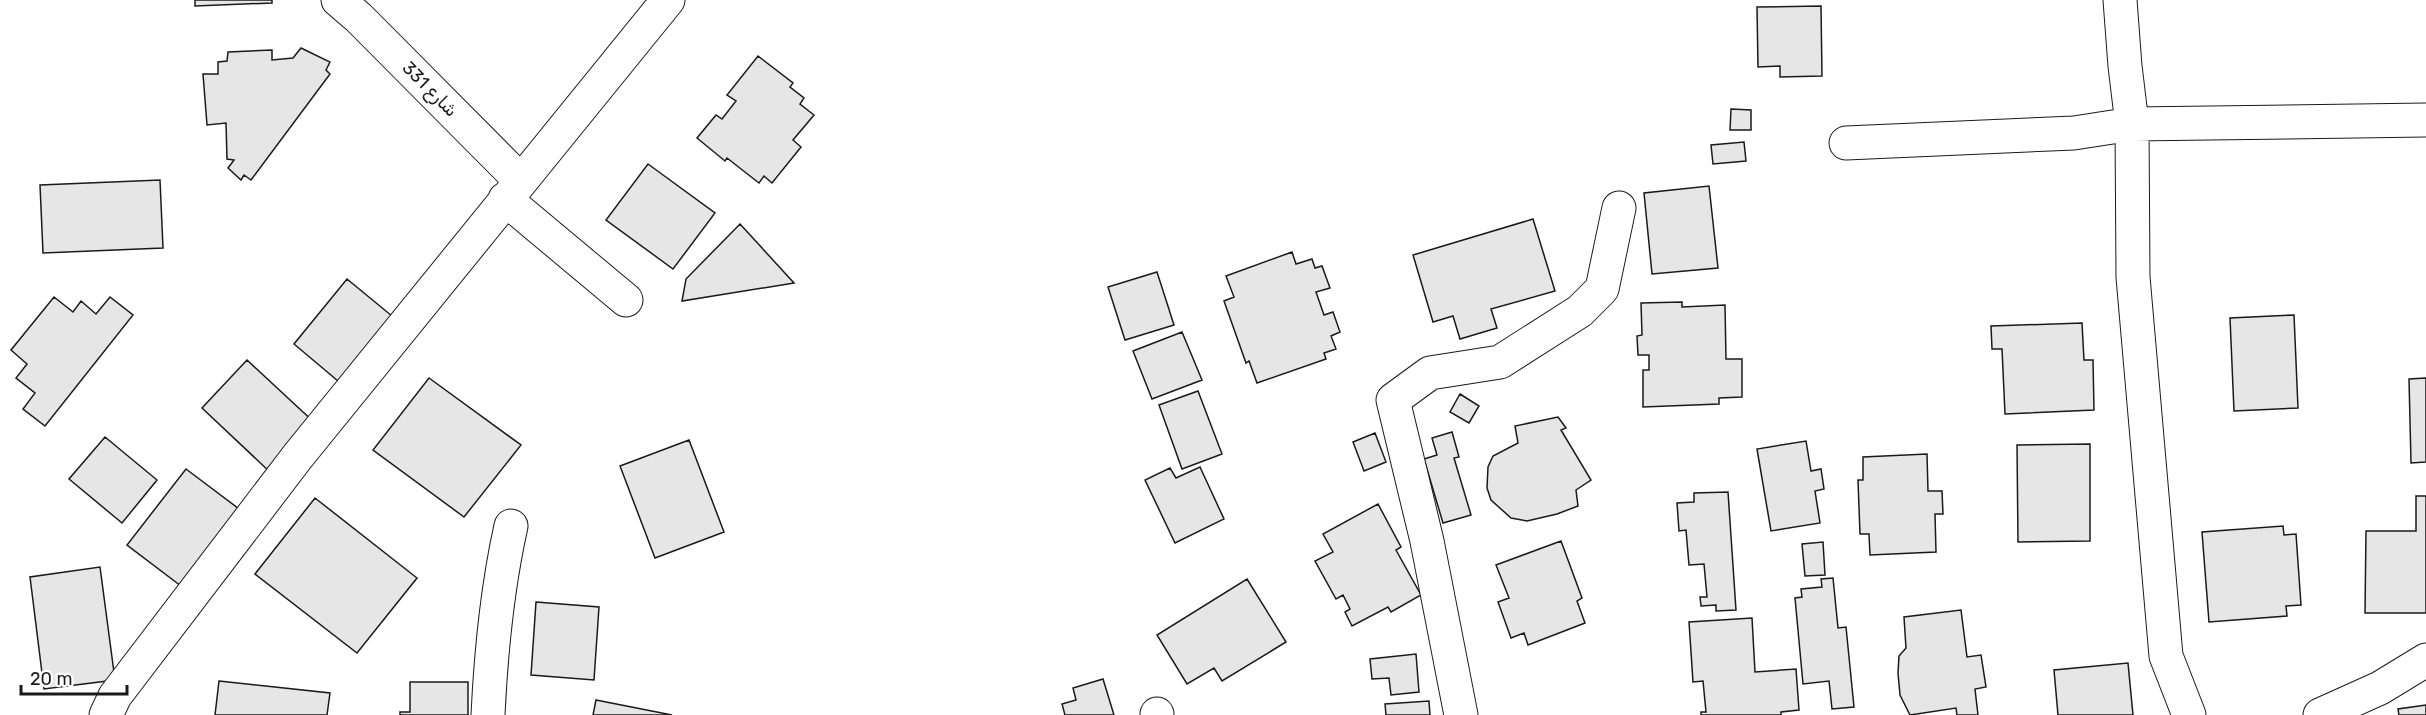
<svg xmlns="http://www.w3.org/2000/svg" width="2426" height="715" viewBox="0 0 2426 715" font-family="Rubik,Cairo,sans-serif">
<rect width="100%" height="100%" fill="#fff"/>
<path fill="#e6e6e6" stroke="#1a1a1a" stroke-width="1.5" d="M195 0H272V3L195 6Z
M1821 6 1822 76 1780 77V66L1758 67 1757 7Z
M301 48 330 62 326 70 330 74 251 180 244 175 241 180 228 168 234 160 227 159 226 123 207 125 203 74H218V62L227 61 228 52 272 50V60L293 58Z
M758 56 793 83 790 87 804 98 800 104 814 115 793 140 801 147 772 183 764 176 759 183 727 158 725 161 697 138 716 115 722 119 736 101 727 95Z
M1731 109 1751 110V130H1730Z
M1744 142 1746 161 1713 164 1711 145Z
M648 164 715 213 673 269 606 220Z
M160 180 163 248 43 253 40 185Z
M1709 186 1718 268 1652 274 1644 193Z
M1533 219 1555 291 1491 309 1497 328 1460 339 1453 316 1433 322 1413 255Z
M740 224 794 283 682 301 686 279Z
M1292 252 1296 264 1312 259 1315 268 1322 266 1330 288 1316 292 1324 315 1333 312 1340 332 1331 336 1336 349 1324 353 1326 359 1257 383 1249 361 1246 363 1224 301 1234 297 1226 276Z
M1157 272 1174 325 1125 340 1108 287Z
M347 279 392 316 338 381 294 344Z
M54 297 73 312 81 301 96 314 110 297 133 315 45 426 23 409 35 393 16 378 27 364 11 350Z
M1682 302V307L1725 305 1726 359H1742V397L1719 398V404L1643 407V370H1649V355H1638L1637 336 1642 335 1641 303Z
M2294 315 2298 408 2234 411 2230 318Z
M2082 323 2084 360H2093L2094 410 2005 414 2002 349H1992L1991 326Z
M1182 332 1202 380 1152 399 1133 351Z
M247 360 317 425 271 473 202 408Z
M429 378 521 445 464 517 373 450Z
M2426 378V462L2411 463 2409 379Z
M1198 391 1222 454 1182 469 1159 405Z
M1460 394 1479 406 1469 423 1450 412Z
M1558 417 1566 428 1561 430 1591 480 1576 490 1578 506 1557 514 1527 521 1511 518 1491 500 1487 488 1488 467 1493 456 1518 443 1515 426Z
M1452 432 1459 457 1454 458 1471 515 1443 523 1424 459 1437 455 1432 438Z
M1375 433 1386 462 1364 471 1353 442Z
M105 437 157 480 122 523 69 479Z
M689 440 724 532 655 558 620 466Z
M1806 441 1811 471 1821 469 1824 489 1815 491 1820 523 1771 531 1757 449Z
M2090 444V541L2018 542 2017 445Z
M1927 454 1928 491H1942L1943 514H1935L1936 552 1870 555 1869 534H1860L1858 480H1863V457Z
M1200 467 1224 519 1175 543 1145 480 1170 468 1176 478Z
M186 469 239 509 181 586 127 545Z
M1728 492 1736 610 1716 611V605L1701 606 1700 597H1707L1704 564 1689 565 1686 530 1679 531 1677 503 1694 502V493Z
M2416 496H2426V613H2365L2366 531H2416Z
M315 498 417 578 357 653 255 574Z
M1378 504 1401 547 1396 550 1421 595 1391 612 1388 607 1352 626 1345 612 1350 609 1343 595 1336 599 1315 561 1333 552 1323 534Z
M2283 526 2284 535 2296 534 2301 605 2286 606 2287 616 2209 622 2202 532Z
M1561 541 1582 598 1577 601 1585 623 1528 645 1524 633 1511 638 1498 602 1509 598 1496 565Z
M1823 542 1825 575 1805 576 1802 544Z
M100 567 115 680 44 689 30 577Z
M1833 578 1838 628 1846 627 1854 707 1832 709 1829 681 1803 684 1795 598 1802 597 1801 589 1822 587 1821 579Z
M1247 579 1286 642 1222 681 1214 668 1187 684 1157 635Z
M536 602 599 607 594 680 531 675Z
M1961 610 1967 657 1981 655 1986 687 1975 689 1978 715H1957L1956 708 1910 715 1900 695 1898 673 1899 656 1906 648 1904 617Z
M1752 618 1755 672 1796 669 1799 710 1781 712V715H1701V712H1706L1703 681 1693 682 1689 622Z
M1416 654 1419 692 1391 695 1389 678 1372 679 1370 659Z
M2128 663 2133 715H2058L2054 670Z
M1103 679 1114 715H1065L1062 704 1076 700 1073 688Z
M219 681 330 693 327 715H215Z
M410 682H468V715H400V712H410Z
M596 700 672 715H593Z
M1429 701 1430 715H1386L1385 704Z
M2426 705V715H2399L2398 709Z"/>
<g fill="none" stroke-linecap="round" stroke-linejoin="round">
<defs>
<path id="minor" d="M338 0 359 18 520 180
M2120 0 2125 66 2132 124 2133 277 2166 656 2189 715
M1846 143 2074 133 2132 124 2426 120
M505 199 626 300
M106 715 115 696 298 456 668 0
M488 715C491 651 497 589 511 526
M1157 715V714
M1461 715 1427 541 1393 400 1430 373 1500 362 1580 311 1602 289 1619 208"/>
<path id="major" d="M2320 715 2380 688 2426 660"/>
</defs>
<use href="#minor" stroke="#1a1a1a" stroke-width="35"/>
<use href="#major" stroke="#1a1a1a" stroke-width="35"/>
<use href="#minor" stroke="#fff" stroke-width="33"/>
<use href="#major" stroke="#fff" stroke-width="33"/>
</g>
<g text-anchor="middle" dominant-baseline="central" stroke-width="4.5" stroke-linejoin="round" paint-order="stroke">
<g font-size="18" fill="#1a1a1a" stroke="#fff">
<text transform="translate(430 89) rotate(45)">شارع 331</text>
</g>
</g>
<path d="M21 685v9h106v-9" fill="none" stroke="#1a1a1a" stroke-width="3"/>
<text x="30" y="685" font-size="18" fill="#1a1a1a" stroke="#ffffff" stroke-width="4.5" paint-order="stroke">20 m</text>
</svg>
